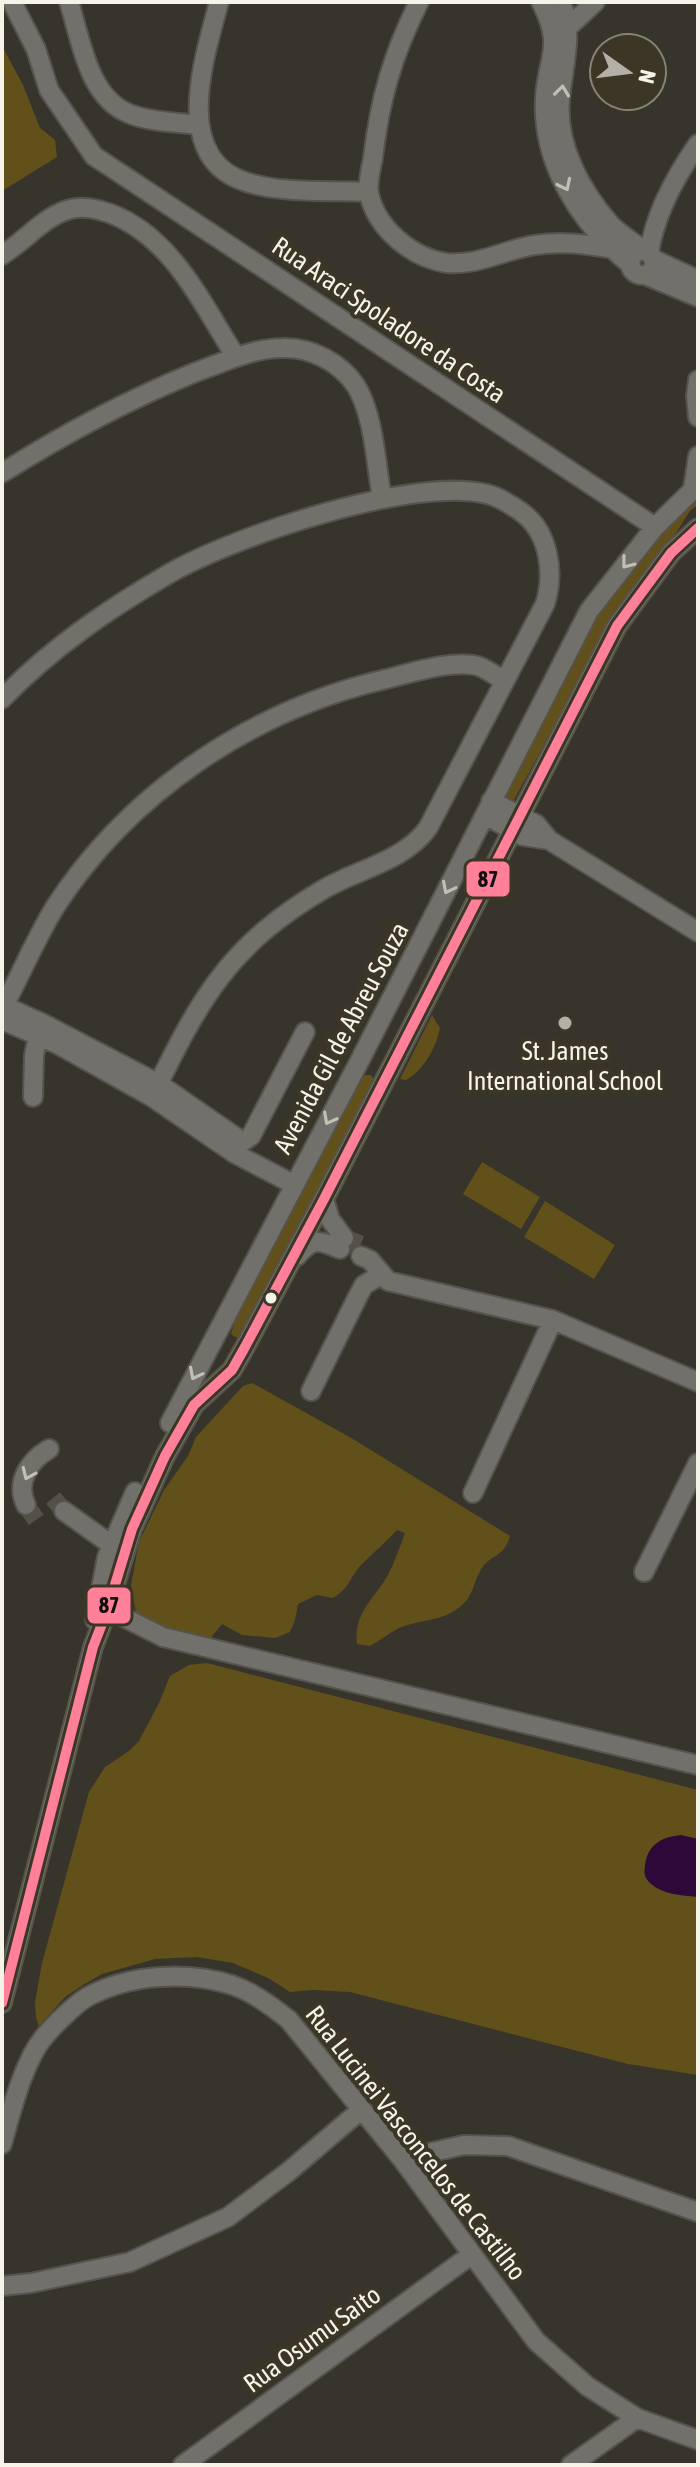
<svg xmlns="http://www.w3.org/2000/svg" width="700" height="2467" viewBox="0 0 700 2467" font-family="'Asap Condensed',sans-serif">
<rect width="100%" height="100%" fill="#37342c"/>
<path fill="#62501b" d="M2 46 23 85 40 128 55 140 57 157 2 191Z
M698 495V505L690 511 676 533 622 602 514 800 502 797C548 718 581 629 638 557 656 535 678 516 698 495Z
M432 1015 440 1028C436 1048 424 1070 406 1080L400 1079Z
M365 1075H371L375 1081 246 1330 241 1338 235 1337 231 1334 236 1318 361 1078Z
M482 1162 540 1197 521 1229 463 1194Z
M545 1201 615 1245 594 1279 524 1237Z
M252 1383 353 1439 510 1536C504 1558 491 1554 482 1568 474 1580 473 1597 461 1606 443 1622 418 1619 397 1629 388 1634 379 1641 370 1646L357 1644C353 1614 374 1599 388 1575 393 1566 401 1544 405 1533L397 1530C386 1542 374 1552 363 1563 349 1577 352 1586 333 1598L317 1595 298 1604 295 1620 290 1632 275 1638 242 1635 222 1624 209 1640 153 1626 136 1613 131 1585 139 1542 164 1490 188 1456 196 1437 243 1386Z
M207 1663 698 1790V2075L628 2064 350 1992 313 1990 290 1992 268 1978 233 1963 197 1957 155 1959 102 1974 83 1985 65 1997 39 2026 36 2018 35 2003 42 1963 89 1792 105 1767 129 1751 139 1741 159 1703 170 1676 189 1665Z"/>
<path fill="#2d0839" d="M681 1835 698 1839V1897C681 1895 662 1895 649 1882 644 1877 644 1872 645 1865 648 1844 662 1837 681 1835Z"/>
<g fill="none" stroke-linecap="round" stroke-linejoin="round">
<path stroke="#545148" stroke-width="18" stroke-dasharray="18 9" stroke-linecap="butt" d="M344 1238 365 1246
M53 1498 64 1511
M26 1505 37 1521"/>
<defs>
<path id="minor" d="M12 2 36 49 49 90 94 156 655 527
M69 2C81 40 88 98 130 114 150 122 176 122 198 125
M219 2C205 56 170 158 246 182 284 194 329 190 369 192
M419 2C392 56 380 99 373 158 371 169 367 183 369 194 377 229 412 258 447 263 478 266 506 249 535 245 561 241 583 244 608 248 619 251 632 250 644 251
M541 2C564 47 548 54 545 97 541 163 581 225 631 265
M561 2C574 35 563 66 560 100 556 145 581 191 610 224 620 234 633 242 644 251
M562 33 595 2
M630 263a12 12 0 1 1 24 0a12 12 0 1 1-24 0Z
M649 253C655 213 675 177 698 144
M2 255C25 241 41 219 67 210 81 205 96 209 109 213 172 236 202 304 236 357
M653 259 698 280
M645 275 698 297
M698 380 696 396 698 417
M2 473C64 434 127 400 196 372 224 362 253 348 283 348 311 347 341 363 356 386 374 415 376 465 382 498
M693 489 698 456
M2 699C52 647 110 608 172 572 238 535 414 476 487 494 499 497 510 504 520 511 549 531 555 572 545 604L428 828C403 862 358 869 324 889 227 946 199 1001 152 1097
M491 801 536 824 549 840 698 932
M485 815 523 836 549 840
M2 1005 42 1023 159 1084 240 1140 244 1141 251 1136 305 1032
M2 1010C20 976 35 940 55 907 129 793 251 711 382 680 408 674 452 659 478 666 487 669 496 676 504 681
M2 1020 57 1044 152 1097 234 1153 293 1184
M33 1097 34 1056 38 1035
M324 1199 330 1219 344 1238
M297 1256C313 1237 319 1240 340 1249
M361 1256 370 1260 388 1281 553 1320 698 1382
M311 1391 358 1296 364 1285 382 1274
M170 1423 358 1064 589 611 655 527 698 485
M473 1493 553 1320
M26 1505C15 1482 29 1461 49 1449
M64 1511 120 1551
M644 1572 698 1463
M99 1605 163 1637 698 1765
M95 1620 107 1557 135 1492
M2 2003 93 1647 107 1611 132 1529 165 1456 194 1405 232 1370 245 1347 324 1199 617 626 671 553 698 528
M2 2144C11 2113 23 2062 44 2037 53 2026 77 2002 89 1996 131 1974 188 1971 232 1985 253 1992 272 2006 289 2020L402 2159 536 2341 587 2386 637 2418 698 2440
M402 2159 464 2145 508 2146 698 2212
M2 2286 31 2283 130 2262 228 2217 288 2172 361 2110
M183 2465 471 2255
M571 2465 637 2418"/>
</defs>
<use href="#minor" stroke="#55534c" stroke-width="22"/>
<use href="#minor" stroke="#72706a" stroke-width="18"/>
<defs>
<path id="bus-1" d="M2 2003 93 1647 107 1611 132 1529 165 1456 194 1405 232 1370 245 1347 324 1199 617 626 671 553 698 528"/>
</defs>
<use href="#bus-1" stroke="#3c3627" stroke-width="16"/>
<use href="#bus-1" stroke="#ff8098" stroke-width="10"/>
</g>
<defs><path id="oneway-chevron" d="M-2-3.5L2.5 0L-2 3.5" fill="none" stroke-width="1.6" stroke-linecap="round" stroke-linejoin="round" transform="scale(2)"/></defs>
<g stroke="#c1bfb6">
<use href="#oneway-chevron" transform="translate(562 91) rotate(-83)"/>
<use href="#oneway-chevron" transform="translate(565 185) rotate(64)"/>
<use href="#oneway-chevron" transform="translate(627 563) rotate(128)"/>
<use href="#oneway-chevron" transform="translate(448 888) rotate(117)"/>
<use href="#oneway-chevron" transform="translate(329 1119) rotate(118)"/>
<use href="#oneway-chevron" transform="translate(195 1374) rotate(117)"/>
<use href="#oneway-chevron" transform="translate(28 1474) rotate(114)"/>
</g>
<circle fill="#b3b0a7" stroke="#3c3627" stroke-width="3" cx="565" cy="1023" r="8"/>
<circle fill="#f6f3e9" stroke="#3c3627" stroke-width="3" cx="271" cy="1298" r="7"/>
<g text-anchor="middle" dominant-baseline="central" stroke-width="8" stroke-linejoin="round" paint-order="stroke">
<g font-size="26" fill="#f6f3e9" stroke="#3c3627">
<text transform="translate(389 320) rotate(34)">Rua Araci Spoladore da Costa</text>
<text transform="translate(341 1038) rotate(-62)">Avenida Gil de Abreu Souza</text>
<text transform="translate(416 2143) rotate(52)">Rua Lucinei Vasconcelos de Castilho</text>
<text transform="translate(312 2339) rotate(-36)">Rua Osumu Saito</text>
</g>
<g font-size="26" fill="#f6f3e9" stroke="#3c3627">
<text x="565" y="1051">St. James<tspan x="565" dy="30">International School</tspan></text>
</g>
</g>
<g stroke="#3c3627" stroke-width="3">
<rect x="465" y="860" width="46" height="38" rx="8" fill="#ff8098"/>
<rect x="86" y="1586" width="46" height="39" rx="8" fill="#ff8098"/>
</g>
<g font-size="22" text-anchor="middle" font-weight="bold" fill="#111">
<text x="488" y="887">87</text>
<text x="109" y="1613">87</text>
</g>
<rect width="700" height="2467" fill="none" stroke="#f6f3e9" stroke-width="8"/>
<g transform="translate(628 72) rotate(104)"><circle r="38" fill="#3c3627" stroke="#868275" stroke-width="2"/>
<path d="M0-6L14 30L0 20L-14 30Z" fill="#b3b0a7"/>
<text y="-12" font-size="22" font-weight="bold" text-anchor="middle" fill="#f6f3e9">N</text>
</g>
</svg>
